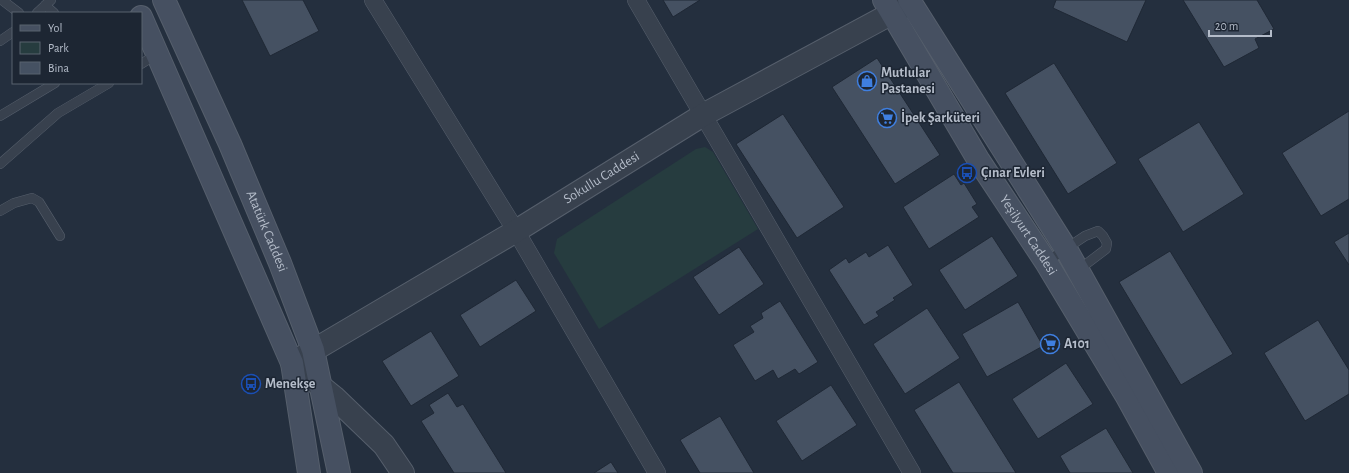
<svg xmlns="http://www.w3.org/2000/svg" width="1349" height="473" viewBox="0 0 1349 473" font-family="'Alegreya Sans',sans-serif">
<rect width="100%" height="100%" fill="#242f3e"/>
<path fill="#263c3f" d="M705 147 713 152 758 229 599 329 554 253 557 239 696 149Z"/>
<path fill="#455162" stroke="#1f2835" d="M242 0H303L319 31 270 56Z
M663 0H700L673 17Z
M1056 0H1146L1127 42 1053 8Z
M1183 0H1257L1274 29 1255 39 1259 48 1224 67Z
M877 58 940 155 895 184 832 87Z
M1054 63 1117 163 1068 194 1005 93Z
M1349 111V199L1321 216 1282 153Z
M783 114 844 207 797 238 736 144Z
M1199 122 1244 194 1183 232 1138 159Z
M954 174 961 185 964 183 977 204 972 207 979 217 929 249 903 207Z
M1349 233V265L1334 242Z
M992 236 1018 276 965 310 939 270Z
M888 245 913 285 893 298 895 300 876 312 879 316 864 325 829 270 846 258 849 263 866 252 869 257Z
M739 247 764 284 719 315 693 277Z
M1170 251 1233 354 1181 385 1119 282Z
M516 280 536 311 480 347 460 315Z
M780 301 818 362 799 374 795 369 778 379 773 370 755 381 733 345 754 332 750 326 763 318 761 313Z
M1018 302 1043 346 987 377 962 334Z
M927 308 960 358 905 394 873 344Z
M1318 320 1349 370V394L1305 421 1264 353Z
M431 331 459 376 411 406 382 361Z
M1066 363 1093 404 1038 439 1012 399Z
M959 382 1016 473H953L914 410Z
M831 385 857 425 802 461 776 421Z
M448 393 457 407 463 404 506 473H454L421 421 434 413 429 405Z
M720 416 754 473H700L680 440Z
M1106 428 1133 473H1070L1060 456Z
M611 462 618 473H594Z"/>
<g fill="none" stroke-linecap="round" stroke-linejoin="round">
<defs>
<path id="service" d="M2 0 19 13
M45 5 54 13
M37 13 51 0
M0 41 13 32
M141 64 157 54
M0 116 55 83
M0 164 58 113 109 83
M0 211 14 203 32 198 39 202 60 236
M1046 262 1085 236 1098 231 1103 236 1107 243 1106 249 1077 271"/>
<path id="minor" d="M373 0 516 231 657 473
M636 0 912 473"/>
<g id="tertiary">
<path id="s1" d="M403 473 384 445 334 397 292 363 516 231 703 115 909 4"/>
</g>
<g id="secondary">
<path id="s2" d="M164 0 230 144 280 263 313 350 339 473"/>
<path id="s3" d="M884 0 979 161 1046 262 1126 395 1169 473"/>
<path d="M909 0 1066 249 1191 473"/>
<path d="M141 17 292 363 309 473"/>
</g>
</defs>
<use href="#service" stroke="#565f6c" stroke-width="10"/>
<use href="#minor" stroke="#565f6c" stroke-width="18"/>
<use href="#tertiary" stroke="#565f6c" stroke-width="24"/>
<use href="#secondary" stroke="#565f6c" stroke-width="24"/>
<use href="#service" stroke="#38414e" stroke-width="9"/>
<use href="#minor" stroke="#38414e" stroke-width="17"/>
<use href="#tertiary" stroke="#38414e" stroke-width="22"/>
<use href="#secondary" stroke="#465061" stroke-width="22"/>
</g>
<defs>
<symbol id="shop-ring" viewBox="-11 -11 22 22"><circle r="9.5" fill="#1d2633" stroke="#3f7fe0" stroke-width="1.5"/><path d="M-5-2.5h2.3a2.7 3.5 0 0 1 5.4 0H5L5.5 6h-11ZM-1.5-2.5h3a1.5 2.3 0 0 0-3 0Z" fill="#3f7fe0"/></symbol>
<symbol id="supermarket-ring" viewBox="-11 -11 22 22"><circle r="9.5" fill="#1d2633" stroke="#3f7fe0" stroke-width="1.5"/><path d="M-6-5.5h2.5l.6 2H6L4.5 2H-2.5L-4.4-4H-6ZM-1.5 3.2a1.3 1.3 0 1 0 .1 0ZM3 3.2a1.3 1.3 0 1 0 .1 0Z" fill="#3f7fe0"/></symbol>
<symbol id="bus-ring" viewBox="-11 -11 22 22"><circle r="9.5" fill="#1d2633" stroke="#1a4fb4" stroke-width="1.5"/><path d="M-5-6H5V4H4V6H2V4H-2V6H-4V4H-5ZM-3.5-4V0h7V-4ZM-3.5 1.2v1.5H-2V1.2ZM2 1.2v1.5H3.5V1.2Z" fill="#1a4fb4"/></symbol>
</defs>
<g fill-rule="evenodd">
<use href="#shop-ring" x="856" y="70" width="22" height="22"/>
<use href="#supermarket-ring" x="876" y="107" width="22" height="22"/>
<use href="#bus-ring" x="956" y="162" width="22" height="22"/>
<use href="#supermarket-ring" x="1039" y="333" width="22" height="22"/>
<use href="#bus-ring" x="240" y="373" width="22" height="22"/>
</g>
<g text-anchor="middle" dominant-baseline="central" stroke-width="3" stroke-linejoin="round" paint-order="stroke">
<g font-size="14" font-weight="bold" fill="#b4bcc9" stroke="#1d2633" text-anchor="start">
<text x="881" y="73">Mutlular<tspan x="881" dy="16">Pastanesi</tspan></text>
<text x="901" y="118">İpek Şarküteri</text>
<text x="981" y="173">Çınar Evleri</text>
<text x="1064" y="344">A101</text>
<text x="265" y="384">Menekşe</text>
</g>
<g font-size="14" fill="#b4bcc9" stroke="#1d2633">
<text stroke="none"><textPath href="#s1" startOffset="518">Sokullu Caddesi</textPath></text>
<text stroke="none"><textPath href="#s2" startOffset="253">Atatürk Caddesi</textPath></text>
<text stroke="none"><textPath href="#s3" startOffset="276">Yeşilyurt Caddesi</textPath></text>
</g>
</g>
<rect x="12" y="12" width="130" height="72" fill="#1d2633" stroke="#59626f"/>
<rect x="20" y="25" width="20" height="6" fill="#465061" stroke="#59626f"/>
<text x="48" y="32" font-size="12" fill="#b4bcc9">Yol</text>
<rect x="20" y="42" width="20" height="12" fill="#263c3f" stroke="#59626f"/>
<text x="48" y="52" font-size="12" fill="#b4bcc9">Park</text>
<rect x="20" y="62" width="20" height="12" fill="#455162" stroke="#59626f"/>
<text x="48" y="72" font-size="12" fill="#b4bcc9">Bina</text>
<path d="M1209 30v6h62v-6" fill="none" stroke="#b4bcc9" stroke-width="2"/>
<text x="1215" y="30" font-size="12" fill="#b4bcc9" stroke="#1d2633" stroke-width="3" paint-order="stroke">20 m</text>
</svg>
